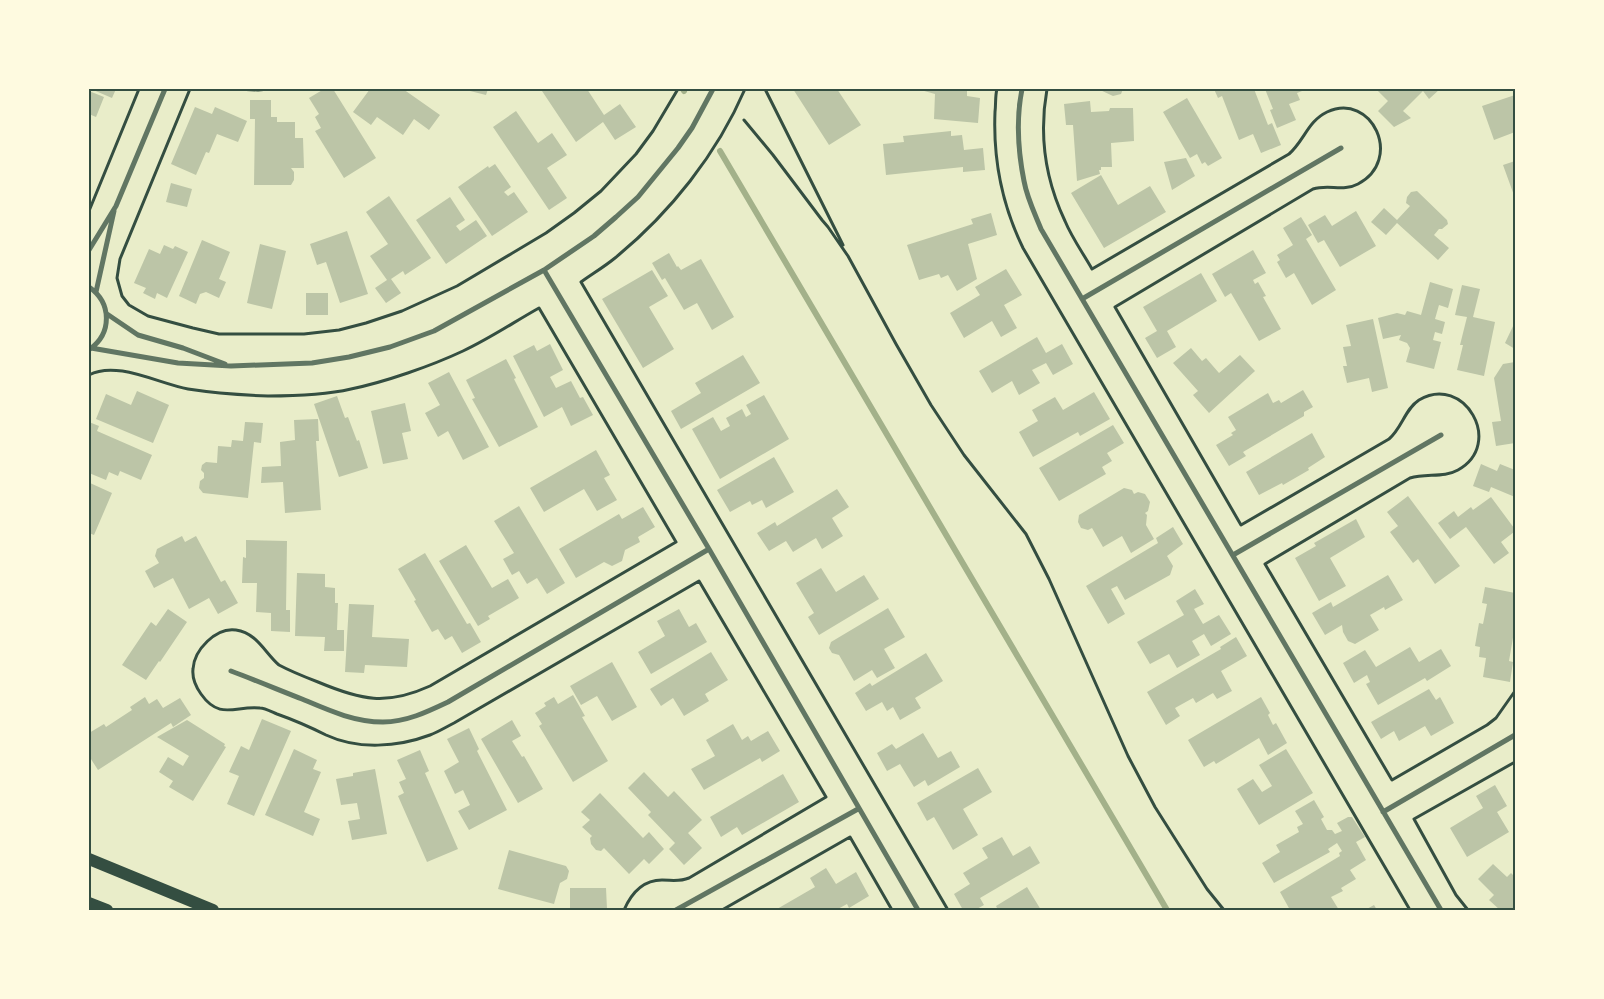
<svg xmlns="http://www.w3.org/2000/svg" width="1604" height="999" viewBox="0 0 1604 999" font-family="'IBM Plex Sans',sans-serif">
<rect width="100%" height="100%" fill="#e9edc9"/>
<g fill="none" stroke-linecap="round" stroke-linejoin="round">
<path stroke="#a3b18a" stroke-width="6" d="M683 89 684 91
M720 151 1167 910"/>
</g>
<path fill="#bcc5a7" d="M91 89H116L112 98Z
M324 89H333L376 158 344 178 315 131 321 128 315 117 319 114 309 98Z
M370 89H403L440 115 429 130 414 119 403 135 377 117 371 125 353 112Z
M462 89H488L486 95Z
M546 89H587L604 115 620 104 636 127 615 140 603 122 576 142 542 91Z
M793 89H837L861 125 829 145Z
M917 89H973L972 91H967V96L980 98 978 123 934 119 935 94Z
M1098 89H1123L1121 94 1113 96Z
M1214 89H1254L1268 125 1272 123 1281 145 1261 153 1253 134 1239 140 1222 96 1218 98Z
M1265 89H1307L1297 93 1300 100 1289 104 1296 120 1277 128 1270 110 1273 109Z
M1373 89H1440L1429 99 1423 91 1403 111 1411 118 1394 127 1378 111 1388 101 1377 90Z
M89 91 104 97 96 117 89 114Z
M1515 95V132L1494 140 1482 106Z
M1187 98 1222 158 1208 166 1205 162 1202 164 1197 154 1190 158 1163 112Z
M250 100H271V117H277V122H295V138H303L304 168H291L294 172V180L291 185H254L255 119H250Z
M1090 101 1091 112 1109 111 1110 108H1133L1134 141 1111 143 1112 167H1101V170H1099L1100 174 1077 181 1073 125H1066L1064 104Z
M195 107 212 114 215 107 247 121 238 142 217 134 209 153 206 152 196 175 171 164Z
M516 111 538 143 552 133 567 155 547 168 567 198 549 210 493 127Z
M951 131V136L962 135 964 150 983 148 985 170 963 172V167L886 175 883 144 904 142 903 136Z
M1186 158 1195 176 1172 190 1164 162Z
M1515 161V198L1503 165Z
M495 164 511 187 504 192 508 196 514 192 528 212 492 236 458 187 488 166 489 168Z
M1101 175 1118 205 1150 186 1166 212 1104 248 1071 193Z
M171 183 192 189 187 207 166 202Z
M1417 191 1447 220 1448 224 1442 229H1439L1434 235 1449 248 1438 260 1397 223 1386 235 1371 222 1384 208 1397 220 1410 206 1406 203 1407 197 1411 192Z
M389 196 431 258 405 275 403 271 391 279 401 293 386 303 375 288 387 280 370 256 388 244 366 212Z
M450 197 465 220 456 226 460 231 476 220 487 236 446 264 416 220Z
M1356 211 1376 246 1340 267 1324 240 1318 243 1308 225 1325 215 1332 226Z
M991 213 997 235 968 244 977 279 957 291 948 275 941 278 939 274 919 280 907 245 973 224 971 219Z
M1301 217 1312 235 1306 239 1336 290 1312 305 1294 273 1286 278 1277 262 1280 260 1277 255 1293 245 1283 228Z
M347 231 368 294 340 303 326 262 317 265 310 244Z
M202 240 230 252 219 279 226 282 219 298 206 292 200 294 196 304 179 296Z
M260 244 286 251 272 309 247 303Z
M164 245 173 249 175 246 188 252 167 298 157 293 155 299 143 293 146 288 134 283 149 249 160 254Z
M1253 250 1266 273 1253 280 1255 284 1258 282 1266 296 1263 297 1281 329 1259 341 1231 293 1225 297 1212 274Z
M669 253 677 267 678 266 681 270 701 259 734 317 712 330 697 303 684 310 665 278 662 280 652 263Z
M1006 269 1022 295 1004 305 1017 328 1001 337 992 321 964 338 950 313 980 295 975 287Z
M652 270 668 296 649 307 674 349 643 368 602 299Z
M1201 273 1217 301 1167 331 1176 347 1157 358 1145 338 1157 331 1143 307Z
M1430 282 1453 289 1448 308 1439 305 1435 319 1445 322 1442 334 1435 332 1433 340 1441 342 1434 369 1406 362 1410 348 1407 343 1399 340 1401 335 1383 339 1378 318 1397 313 1405 315 1407 311 1421 315Z
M1462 285 1480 289 1473 317 1495 322 1484 376 1457 370 1463 345H1460L1467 317 1455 315Z
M306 293H328V315H306Z
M1373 319 1388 388 1372 392 1369 378 1347 383 1343 366H1347L1343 347 1351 346 1346 325Z
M1515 322V349L1505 343Z
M1037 337 1046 353 1062 344 1073 364 1053 375 1046 363 1032 370 1040 383 1019 395 1012 381 992 393 979 371Z
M550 344 563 370 550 377 556 388 571 381 580 398 583 397 593 415 571 426 562 407 544 417 513 356 534 345 537 351Z
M1191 348 1202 361 1206 358 1219 373 1240 355 1255 371 1209 413 1193 395 1198 391 1173 363Z
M743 355 760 383 681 429 671 411 701 393 695 383Z
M506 359 516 378 514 379 538 427 499 447 472 399 475 398 466 380Z
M1515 362V443L1496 446 1492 422 1501 421 1494 378 1503 364Z
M449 372 489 447 463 460 448 431 438 437 425 413 440 405 428 383Z
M1303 390 1313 407 1304 412V416L1243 452 1246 456 1229 466 1216 445 1233 435 1231 433 1236 430 1228 417 1268 393 1273 403 1279 400 1281 403Z
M137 391 169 405 153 443 96 419 106 394 131 405Z
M1094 392 1110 419 1080 436 1078 432 1033 457 1019 432 1038 421 1032 410 1055 397 1063 410Z
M764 395 789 439 720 479 692 429 713 417 721 431 730 426 726 418 742 409 746 417 751 414 746 405Z
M337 396 345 418 348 417 357 441 359 440 368 468 339 477 314 404Z
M405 403 411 431 402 433 408 459 383 464 371 411Z
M318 419 319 441H316L321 510 285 513 283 482 261 483 262 467 281 466 280 442 295 440 294 420Z
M89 422 99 426 97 431 152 455 141 480 120 471 118 476 109 472 106 480 89 473Z
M245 422 263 423 261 443 254 442 248 498 203 493 199 488 200 481 204 478V473L201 470 202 465 206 462 217 463 218 446 231 447 232 440 243 441Z
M1113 425 1124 443 1107 453 1112 461 1102 467 1106 474 1059 501 1039 468Z
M1312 433 1325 457 1308 468 1309 470 1283 485 1282 483 1259 495 1246 472Z
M596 450 610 475 604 478 617 500 597 511 584 489 544 512 530 488Z
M774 457 794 492 766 508 762 500 752 505 750 501 730 512 717 490Z
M1481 464 1497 471 1500 464 1515 470V497L1491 487 1489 492 1473 486Z
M90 483 112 493 94 535 89 533Z
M1124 488 1132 490 1134 494 1138 492 1145 494 1150 502 1148 511 1145 513 1147 515 1146 525 1154 539 1131 553 1122 536 1103 547 1092 528 1088 530 1081 528 1078 522 1079 515Z
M837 489 849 507 832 518 843 536 822 549 816 538 793 552 786 541 769 551 757 533 775 522 777 526Z
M1408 496 1460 566 1435 584 1418 559 1413 563 1390 532 1398 526 1387 512Z
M1491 497 1514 528V532L1501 542 1509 553 1494 564 1466 527 1450 539 1438 523 1454 511 1458 517 1471 507 1473 510Z
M519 506 565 583 547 594 537 578 527 584 519 571 512 575 503 559 514 553 494 521Z
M643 507 655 527 638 537 640 542 625 550 622 561 612 566 604 562 576 578 559 549 619 514 622 519Z
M1356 519 1365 537 1330 558 1346 586 1319 601 1295 558 1316 546 1314 543Z
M1173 527 1183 544 1167 556 1173 566 1170 575 1125 600 1117 586 1111 589 1125 614 1108 624 1086 586 1158 543 1156 538Z
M182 536 185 542 196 536 221 582 225 580 238 603 218 614 209 598 189 609 173 578 154 588 145 571 159 563 155 556 157 549Z
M246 540 287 541 286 610H290V632L271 631V613L256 612 257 583H242L243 557 246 558Z
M466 545 492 588 508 579 519 598 488 616 490 619 478 626 439 561Z
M425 553 467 624 470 623 481 642 462 653 452 636 445 640 438 629 432 632 414 601 416 600 398 569Z
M821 568 836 592 864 575 879 599 819 635 808 617 814 613 796 583Z
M297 573 325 574V587L335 588V603H338L337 630H344V651H324L325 637 295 636Z
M1388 575 1403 600 1385 610 1384 607 1370 615 1379 630 1355 644 1348 641 1343 632 1342 625 1325 635 1312 613 1331 602 1333 607Z
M1485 587 1515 593V626L1509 661 1513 662 1510 682 1483 677 1486 658 1479 657 1480 647 1475 646 1479 623 1483 624 1487 604 1482 603Z
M1195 589 1204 604 1194 609 1203 624 1219 615 1231 634 1211 646 1204 634 1192 641 1200 655 1177 668 1169 654 1150 664 1137 642 1184 615 1176 601Z
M349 604 374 605 372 637 409 639 407 667 365 665 364 673 345 672Z
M888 608 905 637 884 649 895 668 877 678 872 670 854 681 839 655 832 653 829 648 831 642Z
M168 609 187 622 160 662 159 661 146 680 122 665 151 622 156 626Z
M679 609 689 627 696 623 707 642 651 674 638 652 665 636 657 621Z
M1236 637 1247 656 1221 671 1232 691 1217 699 1213 693 1196 703 1193 698 1175 708 1180 716 1166 725 1147 692 1221 649 1220 647Z
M1410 647 1419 662 1441 649 1451 666 1427 681 1425 678 1378 705 1366 684 1370 682 1367 675 1354 683 1343 663 1365 650 1376 667Z
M711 652 728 680 705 694 709 701 684 716 673 698 661 706 650 689Z
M926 653 943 681 915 698 921 708 900 720 893 707 887 711 882 702 866 711 855 693 870 683 872 686Z
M612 662 637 707 612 721 597 696 581 705 570 686Z
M1429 689 1436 700 1440 697 1454 723 1431 736 1425 726 1399 741 1394 731 1381 739 1371 722Z
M573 695 585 716 582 717 608 761 573 782 539 726 542 724 535 713 546 706 544 703 554 697 558 704Z
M145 697 149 704 157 699 163 708 180 698 191 715 173 727 171 723 98 770 89 756V733L104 724 106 727 132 710 130 707Z
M1261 697 1270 713 1268 715 1273 725 1276 723 1287 743 1268 755 1259 738 1216 764 1214 761 1204 767 1188 740Z
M262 719 291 731 254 816 227 804 239 776 229 772 241 746 249 750Z
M187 720 225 744 224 746 226 747 193 801 169 787 173 781 159 772 168 757 183 766 189 756 157 737Z
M512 720 521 736 512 741 522 757 524 756 543 789 518 803 481 739Z
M733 724 742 740 748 736 751 741 768 731 780 751 762 762 760 758 704 790 691 769 715 756 706 740Z
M469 728 479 749 477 751 507 810 469 830 458 811 470 805 463 790 455 794 444 771 459 762 447 739Z
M923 733 938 758 951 751 960 767 928 786 925 780 914 787 900 764 887 771 877 753 892 744 896 749Z
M294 749 317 760 313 769 321 772 304 812 320 819 313 836 265 815Z
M1286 749 1313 793 1259 825 1237 789 1253 779 1262 792 1272 786 1259 765Z
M420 750 429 771 425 773 458 849 427 862 398 796 404 793 399 782 406 779 397 760Z
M978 768 992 792 963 809 978 835 953 850 934 817 927 821 917 803Z
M375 769 387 834 352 840 348 821 360 819 357 803 341 805 336 779 353 776V773Z
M644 772 668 797 674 791 702 820 688 833 702 848 684 865 669 849 675 843 648 815 651 812 628 788Z
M783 774 799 802 742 835 737 827 721 837 710 817Z
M1495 785 1507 806 1497 812 1509 832 1467 857 1450 828 1483 808 1476 796Z
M600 793 643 838 649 832 664 849 649 864 644 859 629 874 604 848 601 851 596 850 591 844 590 838 592 836 582 827 590 820 581 812Z
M1314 800 1324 817 1321 819 1327 830H1332L1335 834 1342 831 1337 823 1348 817H1352L1365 837 1356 842 1366 860 1350 870 1356 879 1341 888 1343 891 1331 897 1339 910H1290L1280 892 1340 856 1339 853 1342 851 1337 843 1328 849 1330 852 1274 883 1262 863 1280 852 1276 845 1299 832 1297 827 1303 824 1295 811Z
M1002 837 1013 856 1030 846 1040 863 980 898 984 905 975 910H963L954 894 970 884 963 873 988 858 982 848Z
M509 850 566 866 569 871 567 879 560 883 554 904 498 889Z
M1493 864 1507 877 1511 873 1515 877V910H1500L1489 900 1494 895 1478 879Z
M826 868 836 884 856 872 869 896 849 908 847 904 836 910H778L777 909 815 887 810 878Z
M1027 887 1041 910H998L996 906Z
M570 888H606L607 909 570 910Z
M1374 905 1377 910H1365Z"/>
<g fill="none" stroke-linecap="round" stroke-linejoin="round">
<path stroke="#344e41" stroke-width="3" d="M190 89 120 259 117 278 122 296 129 305 148 316 193 328 219 334H304L339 330 366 323 402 311 457 286 546 233 574 213 601 191 636 154 653 131 678 89
M236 89 258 90 269 89
M745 89C717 154 670 213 615 258 604 267 592 274 581 282L948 910
M765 89 843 245
M997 89C995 96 996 104 995 112 993 160 1002 205 1023 248L1410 910
M1047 89C1039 134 1045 179 1065 221 1072 238 1083 253 1092 269L1289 154C1304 141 1308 121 1327 112 1372 91 1404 160 1358 184 1343 192 1329 184 1313 189L1115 307 1241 525 1389 439C1402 428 1405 409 1419 400 1464 373 1505 444 1458 470 1444 478 1426 473 1410 478L1265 564 1392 780 1487 725 1496 718 1515 691
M744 120 773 155 822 220 828 227 848 256 896 344 931 405 964 455 1026 534 1049 579 1128 756 1155 807 1207 889 1224 910
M89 211 139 89
M89 375C117 360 159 384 188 389 214 393 241 395 268 396 295 396 325 395 351 389 385 382 431 366 463 351 489 339 514 322 539 308L676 542 430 686C386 706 361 700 318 682 305 677 292 672 279 665 265 653 257 633 236 630 216 627 194 650 193 669 192 678 196 687 201 694 220 721 236 705 260 708 265 708 272 712 277 714 294 720 310 727 326 735 358 750 398 747 430 735 438 732 446 727 454 723L699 581 826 797 689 878C679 882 672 880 662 880 643 880 631 894 624 910
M722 910 850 837 892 910
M1468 910 1456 895 1414 819 1515 762"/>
<path stroke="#617663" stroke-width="5" d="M1022 89C1016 119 1018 151 1024 181 1027 198 1035 214 1041 229L1441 910
M89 250 116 206 165 89
M544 270 709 549 918 910
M89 287C112 303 112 333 90 349
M96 292 114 211
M1082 299 1341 148
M107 314 138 335 183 348 225 364
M91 348 178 363 231 366 312 363 349 357 390 347 434 331 544 270 594 236 616 217 638 197 678 148 692 128 713 89
M1233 555 1441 435
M231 671C255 680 279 690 302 699 328 710 354 722 383 722 406 722 427 712 448 702L709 549
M1383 812 1515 735
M676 910 858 809"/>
<path stroke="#344e41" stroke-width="12" d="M89 859 213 910
M89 903 107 910"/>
</g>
<rect width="1604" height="999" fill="none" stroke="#fefae0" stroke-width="180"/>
<rect x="90" y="90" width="1424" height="819" fill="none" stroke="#344e41" stroke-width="2"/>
</svg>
